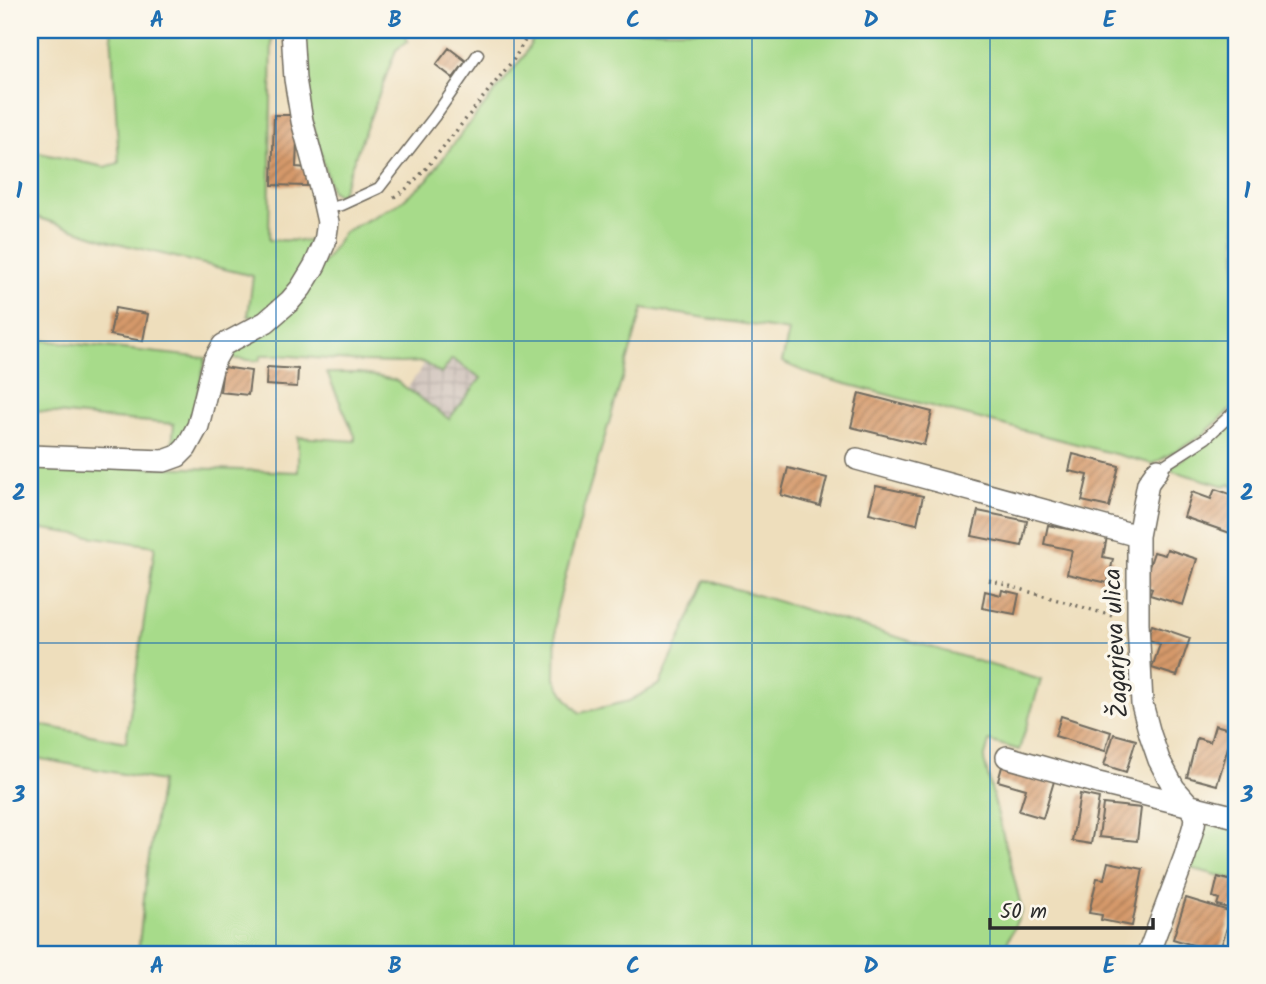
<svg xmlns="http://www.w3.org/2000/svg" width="1266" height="984" viewBox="0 0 1266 984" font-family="Kalam,sans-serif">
<defs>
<pattern id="industrial-grid" width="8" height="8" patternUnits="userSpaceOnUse" patternTransform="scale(1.75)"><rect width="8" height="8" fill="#cec1ba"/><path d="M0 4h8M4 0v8" fill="none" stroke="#b1a6a0"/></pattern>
<pattern id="building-hatch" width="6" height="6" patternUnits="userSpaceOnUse" patternTransform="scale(1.75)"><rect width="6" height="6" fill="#d5996a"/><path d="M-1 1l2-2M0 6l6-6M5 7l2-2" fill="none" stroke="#ad7d57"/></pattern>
</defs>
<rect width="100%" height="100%" fill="#fbf7ec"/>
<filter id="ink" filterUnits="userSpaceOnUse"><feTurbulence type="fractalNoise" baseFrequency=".0143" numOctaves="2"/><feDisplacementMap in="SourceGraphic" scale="14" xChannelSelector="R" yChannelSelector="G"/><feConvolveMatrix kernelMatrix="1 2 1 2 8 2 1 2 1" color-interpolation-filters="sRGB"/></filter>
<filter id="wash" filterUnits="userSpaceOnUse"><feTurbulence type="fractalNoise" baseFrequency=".00686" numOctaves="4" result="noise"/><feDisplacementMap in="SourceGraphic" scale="28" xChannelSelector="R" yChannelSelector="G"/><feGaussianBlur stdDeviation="1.57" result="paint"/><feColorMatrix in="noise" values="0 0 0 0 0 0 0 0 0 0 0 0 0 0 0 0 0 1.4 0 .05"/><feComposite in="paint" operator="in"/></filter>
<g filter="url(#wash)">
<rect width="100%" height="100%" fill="#eedebc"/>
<path fill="url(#industrial-grid)" d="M455 357 483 377 452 420 407 389 425 363 442 374Z"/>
<path fill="#a7db8a" stroke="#69835a" stroke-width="2" d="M111 30H272L269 240 317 241 291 291 259 319 248 316 253 276 113 242 30 215V151L105 167 119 163Z
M300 30H402L408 41 396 50 340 196 331 191 311 117 304 77Z
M538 30H1236V404L1203 435 1153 464 812 375 782 362 789 331 643 308 584 507 556 612 555 679 567 699 580 713 629 701 660 684 706 580 1041 680 1019 750 989 741 984 760 1022 910 1002 954H138L147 870 161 781 30 757V723L126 742 155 546 30 527V465L189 468 298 472V437L355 441V436L327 373H359L395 380 449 419 481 378 452 359 441 374 423 362 400 363 362 362 279 355H262L259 361 227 358 262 334 327 258 344 232 398 204 427 180 458 138 524 56Z
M30 339 206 358C200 381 192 436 172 448L174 424 102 418 30 410Z
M1236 417V487L1230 484 1225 486 1173 471 1169 468C1193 453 1217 438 1236 417Z
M1208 823 1236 825V880L1190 868 1203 826Z"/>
<g id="blocks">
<path fill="url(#building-hatch)" d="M449 48 466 61 453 78 436 65Z
M274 115H298L296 167 308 168 307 186 272 185Z
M115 308 148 314 143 341 110 335Z
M223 367 251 371 248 395 220 392Z
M267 367 298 369 297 387 266 385Z
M859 393 932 412 924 445 851 427Z
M1073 454 1119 466 1109 507 1082 501 1088 475 1069 471Z
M788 468 827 478 820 506 781 495Z
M876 486 923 496 917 524 869 513Z
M1215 489 1236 496V535L1184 517 1192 492 1211 499Z
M978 511 1027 521 1022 546 972 536Z
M1048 525 1107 537 1103 557 1113 559 1108 583 1067 574 1072 550 1044 544Z
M1167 549 1197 559 1183 605 1150 595 1152 588 1143 585 1154 552 1165 555Z
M1002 590 1019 594 1015 614 982 608 985 591 1001 595Z
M1152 625 1190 638 1177 676 1152 668 1160 644 1147 639Z
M1061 716 1111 732 1105 751 1055 736Z
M1215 725 1233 730 1217 785 1187 777 1197 738 1210 742Z
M1114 734 1136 740 1126 772 1104 765Z
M1003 763 1055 778 1043 818 1019 811 1026 789 998 781Z
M1080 794 1099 798 1091 844 1072 841Z
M1103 804 1141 808 1137 841 1099 837Z
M1108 862 1143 869 1132 926 1101 920 1102 915 1089 913 1097 878 1104 879Z
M1218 877 1236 882V895L1232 909 1217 905 1219 899 1213 897Z
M1186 898 1232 912 1219 953 1173 939Z"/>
</g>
</g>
<g filter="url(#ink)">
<use href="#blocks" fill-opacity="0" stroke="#6f6a5e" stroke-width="2"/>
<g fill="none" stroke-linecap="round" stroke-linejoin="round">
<defs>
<path id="service" d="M325 209 342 205 379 188 435 116 478 54
M1158 469 1206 438 1236 410"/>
<path id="minor" d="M30 456 164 461 178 456 186 448 198 426 214 361 223 345 266 322 290 301 301 288 315 265 325 242 328 222 322 195 302 121 295 79 292 30
M857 459 1138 536
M1007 757 1098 783 1236 817
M1148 954 1185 856 1194 825 1195 817 1190 806 1174 788 1159 760 1150 734 1142 704 1138 623V536L1148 483 1158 469"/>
</defs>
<use href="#service" stroke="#6f6a5e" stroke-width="13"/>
<use href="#minor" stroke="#6f6a5e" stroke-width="24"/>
<path stroke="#6f6a5e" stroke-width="3.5" stroke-dasharray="2 5" stroke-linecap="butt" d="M394 197 404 191 424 171 514 59 531 30
M989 580 1116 617"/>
<use href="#service" stroke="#fff" stroke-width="10"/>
<use href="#minor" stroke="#fff" stroke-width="21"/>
</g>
</g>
<path fill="none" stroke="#1f6fb2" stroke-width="2" stroke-opacity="0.55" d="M276 30V954M514 30V954M752 30V954M990 30V954M30 341H1236M30 643H1236"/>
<g text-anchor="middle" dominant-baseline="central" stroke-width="7" stroke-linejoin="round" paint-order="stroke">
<g font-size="24" fill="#2b2b2b" stroke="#fbf7ec">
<text transform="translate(1117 643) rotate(-93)">Žagarjeva ulica</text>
</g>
</g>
<rect width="1266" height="984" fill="none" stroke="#fbf7ec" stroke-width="77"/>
<path d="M990 918v10h163v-10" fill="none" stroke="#2b2b2b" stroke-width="3.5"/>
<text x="1000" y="918" font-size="21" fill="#2b2b2b" stroke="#fbf7ec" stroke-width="5" paint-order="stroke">50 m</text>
<rect x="38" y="38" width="1190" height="908" fill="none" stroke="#1f6fb2" stroke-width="2.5"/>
<g font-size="23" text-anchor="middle" font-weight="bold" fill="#1f6fb2">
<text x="157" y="27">A</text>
<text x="395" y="27">B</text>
<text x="633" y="27">C</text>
<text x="871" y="27">D</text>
<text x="1109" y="27">E</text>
<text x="19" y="198">1</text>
<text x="1247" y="198">1</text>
<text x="19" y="500">2</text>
<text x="1247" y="500">2</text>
<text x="19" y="802">3</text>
<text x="1247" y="802">3</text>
<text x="157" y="973">A</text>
<text x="395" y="973">B</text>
<text x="633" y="973">C</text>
<text x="871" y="973">D</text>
<text x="1109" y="973">E</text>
</g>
</svg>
